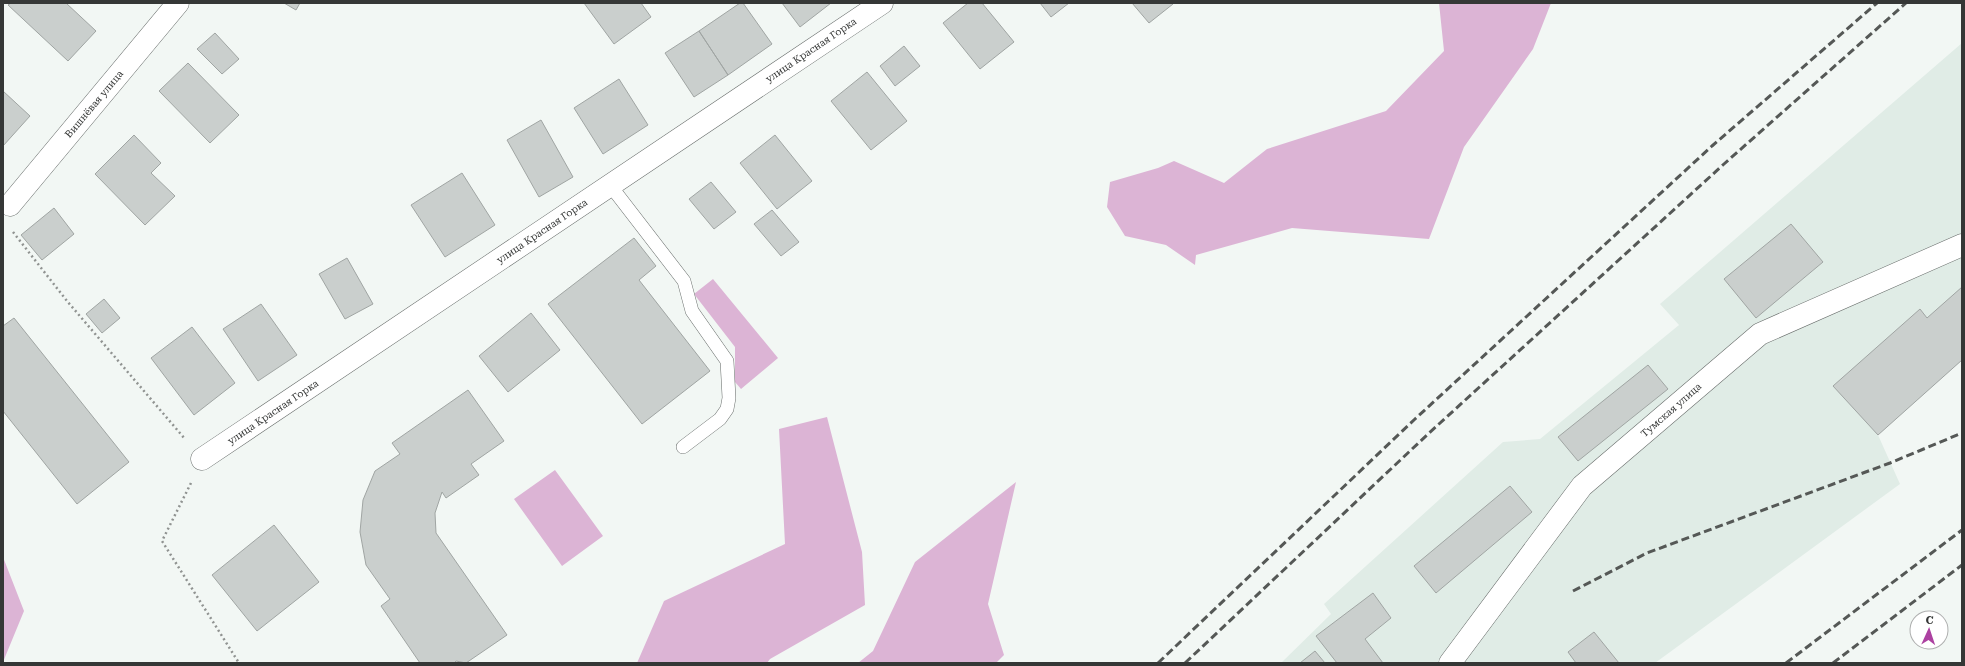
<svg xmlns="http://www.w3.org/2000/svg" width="1965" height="666" viewBox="0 0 1965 666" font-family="'Roboto Serif',serif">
<rect width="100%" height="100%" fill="#f2f7f4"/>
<path fill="#e0ece6" d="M1962 43V360L1878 435 1900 484 1655 663H1281L1331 614 1324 604 1503 442 1540 439 1679 325 1660 304Z"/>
<path fill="#dcb4d5" d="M1439 3H1551L1533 49 1464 147 1429 239 1292 228 1196 255 1195 265 1166 245 1125 236 1107 207 1110 182 1158 168 1174 161 1224 183 1267 149 1386 111 1444 51Z
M713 279 778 358 741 389 735 382V347L694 294Z
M827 417 862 552 865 605 770 659 767 663H637L664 601 785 544 779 429Z
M555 470 603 536 562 566 514 499Z
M1016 482 988 604 1004 655 996 663H858L873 651 915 562Z
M3 557 24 611 3 662Z"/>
<path fill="#cacfcd" stroke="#a0a5a3" d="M11 3H66L96 31 68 61 8 5Z
M284 3H300L296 10Z
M584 3H641L651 17 614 44Z
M740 3H743L772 44 728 75 699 31Z
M782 3H831L800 27Z
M968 3H982L1014 42 980 69 943 23Z
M1040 3H1069L1051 17Z
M1132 3H1173V4L1149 23Z
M699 31 728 75 694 97 665 53Z
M215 33 239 59 222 74 197 49Z
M904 46 920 66 895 86 880 66Z
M188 63 239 115 210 143 159 91Z
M867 72 907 121 871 150 831 101Z
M619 79 648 125 603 154 574 108Z
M3 91 30 116 3 146Z
M541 120 573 177 539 197 507 140Z
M134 135 161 163 151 173 175 196 145 225 95 174Z
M775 135 812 181 777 209 740 163Z
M462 173 495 225 445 257 411 205Z
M711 182 736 212 714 229 689 199Z
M54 208 74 234 42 260 21 235Z
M772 210 799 242 781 256 754 224Z
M1791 224 1823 262 1756 318 1724 279Z
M634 238 656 266 639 280 710 371 642 424 548 304Z
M347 258 373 304 345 319 319 274Z
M1962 287V360L1878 435 1833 386 1920 309 1927 318Z
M104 299 120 318 102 333 86 314Z
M261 304 297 355 258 381 223 329Z
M531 313 560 350 508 392 479 356Z
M14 318 129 462 77 504 3 411V326Z
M192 327 235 383 194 415 151 358Z
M1648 365 1668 389 1578 461 1558 437Z
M468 390 504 441 471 464 479 475 446 498 442 492 435 513 436 533 507 635 466 663 456 661 454 663H420L381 606 390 599 366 565 360 532 363 500 375 471 400 454 392 443Z
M1510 486 1532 512 1436 593 1414 566Z
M274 525 319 582 257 631 212 575Z
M1373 593 1391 618 1365 639 1383 663H1337L1316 636Z
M1594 632 1619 663H1576L1568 652Z
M1315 651 1325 663H1300Z"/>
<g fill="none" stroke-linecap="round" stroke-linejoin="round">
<defs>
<path id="lane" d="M610 185 684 281 692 311 727 361 729 398 727 409 720 419 683 447"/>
<path id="street" d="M10 205 178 3
M202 459 882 3
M1450 663 1582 486 1760 334 1962 245"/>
</defs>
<use href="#lane" stroke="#686d6b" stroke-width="14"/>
<use href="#street" stroke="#686d6b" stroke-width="23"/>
<path stroke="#909391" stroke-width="2.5" stroke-dasharray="2 3" stroke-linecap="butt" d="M13 232 67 301 185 439
M191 483 162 541 239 663"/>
<use href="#lane" stroke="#fff" stroke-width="13"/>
<use href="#street" stroke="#fff" stroke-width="22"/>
<path stroke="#555856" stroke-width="3" stroke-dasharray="8 4" stroke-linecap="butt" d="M1573 591 1647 553 1890 463 1962 433
M1158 663 1415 419 1712 146 1877 3
M1185 663 1428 434 1724 164 1906 3
M1786 663 1962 530
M1833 663 1962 565"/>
</g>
<g text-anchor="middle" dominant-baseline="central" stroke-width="4" stroke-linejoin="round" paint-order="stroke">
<g font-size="10" fill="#353736" stroke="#fff">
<text transform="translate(811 50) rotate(-34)">улица Красная Горка</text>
<text transform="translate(94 104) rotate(-50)">Вишнёвая улица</text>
<text transform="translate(542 231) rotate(-34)">улица Красная Горка</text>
<text transform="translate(1671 410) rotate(-41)">Тумская улица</text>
<text transform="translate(273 412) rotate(-34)">улица Красная Горка</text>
</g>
</g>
<rect width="1965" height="666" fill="none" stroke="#353736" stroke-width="8"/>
<g transform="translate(1929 630) rotate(3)"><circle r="19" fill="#ffffff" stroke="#aeafaf"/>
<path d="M0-3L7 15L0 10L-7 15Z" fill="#ac41a1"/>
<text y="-6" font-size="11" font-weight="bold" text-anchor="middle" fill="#353736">С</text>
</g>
</svg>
